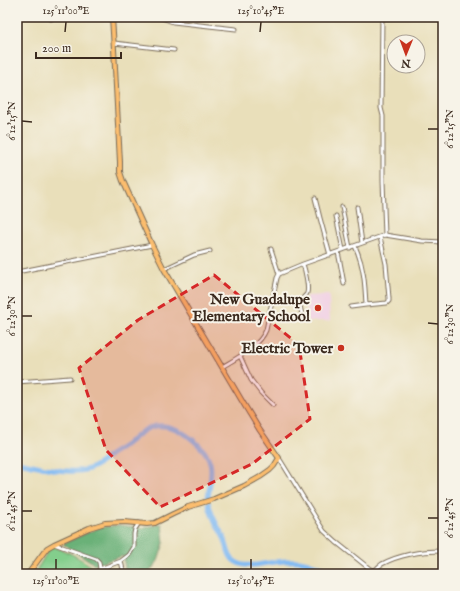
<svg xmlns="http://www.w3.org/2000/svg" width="460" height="591" viewBox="0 0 460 591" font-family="'IM FELL English',serif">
<rect width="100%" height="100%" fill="#f7f3e8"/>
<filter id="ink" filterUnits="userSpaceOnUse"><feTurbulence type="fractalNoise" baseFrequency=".025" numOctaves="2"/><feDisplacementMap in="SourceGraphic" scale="8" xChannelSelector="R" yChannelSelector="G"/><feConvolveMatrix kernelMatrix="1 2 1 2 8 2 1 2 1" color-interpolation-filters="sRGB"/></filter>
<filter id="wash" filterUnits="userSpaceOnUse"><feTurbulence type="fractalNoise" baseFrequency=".012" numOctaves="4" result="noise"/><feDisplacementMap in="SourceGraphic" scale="16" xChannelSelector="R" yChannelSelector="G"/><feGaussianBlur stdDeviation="0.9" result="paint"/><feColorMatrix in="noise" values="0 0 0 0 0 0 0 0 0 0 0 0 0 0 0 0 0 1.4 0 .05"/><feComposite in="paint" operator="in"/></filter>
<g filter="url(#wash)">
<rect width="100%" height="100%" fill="#e9dfba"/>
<path fill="#f1d0e4" d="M329 295 330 321H307L306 296Z"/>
<path fill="#83ce8c" stroke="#5f7c55" d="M51 546C71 552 81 559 97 570L94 574H34Z"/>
<path fill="#6ab178" stroke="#526e4b" d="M162 524 164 543 158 561 151 570 145 574H126L123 556 94 565 90 561 63 544 98 528 119 525 141 528Z"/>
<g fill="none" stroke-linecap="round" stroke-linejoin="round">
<path stroke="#83bbf3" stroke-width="5" d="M17 462C40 465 65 476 89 469 98 466 104 460 111 454 117 450 124 447 129 442 134 439 138 434 143 431 160 420 179 428 193 440 216 458 212 471 208 497
M209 504C211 517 218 526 224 538 228 546 227 557 236 562 247 569 264 563 275 562 283 561 292 560 300 561 308 562 328 570 335 574"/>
</g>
</g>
<g filter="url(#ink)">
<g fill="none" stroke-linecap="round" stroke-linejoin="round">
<defs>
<path id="minor" d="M51 17V19
M159 17 173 22 236 29
M382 17 381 108 383 116V181L385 235
M114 43 174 50
M315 198 320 218 330 255
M342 207 350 248
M357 207 362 243
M336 216 343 250
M355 246C364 266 365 284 366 305L387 303 389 301V298L386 264 380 237
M271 249 279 274
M338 252 340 262 344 284
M164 269 194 255 210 251
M17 272 152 245
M351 307 366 305
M303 317C301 311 298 304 303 298 304 297 307 294 307 293 309 287 305 270 303 264
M240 356 251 380 261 393 273 405
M222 367C237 358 260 346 266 330L277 278 279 274 303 264 385 235 422 241 443 242
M17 382 70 378
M279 458 324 531 336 542 370 569 375 570C377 568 379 566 382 564 401 554 422 551 443 551
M54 544 96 559 99 562 100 569
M121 561 124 574
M95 574 100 569 121 561 129 555 134 547V534L135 529 139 523"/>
<path id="major" d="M28 574 44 552 47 548 54 544 89 528 105 523 124 522 147 524 155 523 173 514 188 507 214 499 244 486 260 477 270 470 274 466 279 458 259 429 245 406 164 269 152 245 123 181 120 172V162L114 49 112 17"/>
</defs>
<use href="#minor" stroke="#786955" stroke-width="5"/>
<use href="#major" stroke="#786955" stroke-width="6"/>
<use href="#minor" stroke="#fff" stroke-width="3"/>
<use href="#major" stroke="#fbbd6e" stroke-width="4"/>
</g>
</g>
<path fill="#d62828" fill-opacity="0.2" stroke="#d62828" stroke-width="3" stroke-dasharray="8 5" stroke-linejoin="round" d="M214 275 299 345 310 419 252 464 160 507 106 450 79 368 138 320Z"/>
<path fill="none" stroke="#3b2a1e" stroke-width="1.5" d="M65 32 66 22M260 32 261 22M22 121 32 122M428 129H438M22 316H32M428 323 438 324M22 511H32M428 518H438M56 569V559M251 569V559"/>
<g fill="#c8321e" stroke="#f7f3e8" stroke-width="1.5">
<circle cx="318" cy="308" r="4"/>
<circle cx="341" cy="348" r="4"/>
</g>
<g text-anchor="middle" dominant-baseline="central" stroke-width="4" stroke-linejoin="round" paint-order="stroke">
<g font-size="15" font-weight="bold" fill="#3b2a1e" stroke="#f7f3e8" text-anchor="end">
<text x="310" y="299">New Guadalupe<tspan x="310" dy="17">Elementary School</tspan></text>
<text x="333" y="348">Electric Tower</text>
</g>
</g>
<rect width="460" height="591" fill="none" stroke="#f7f3e8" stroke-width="44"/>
<g transform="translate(406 54) rotate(181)"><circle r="19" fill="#f7f3e8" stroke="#aca397"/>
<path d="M0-3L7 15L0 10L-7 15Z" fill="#c8321e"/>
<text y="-6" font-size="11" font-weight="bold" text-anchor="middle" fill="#3b2a1e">N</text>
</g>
<path d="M36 52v6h85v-6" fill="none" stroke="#3b2a1e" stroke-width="2"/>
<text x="42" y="52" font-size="12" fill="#3b2a1e" stroke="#f7f3e8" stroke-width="3" paint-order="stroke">200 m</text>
<rect x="22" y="22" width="416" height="547" fill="none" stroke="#3b2a1e" stroke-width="1.5"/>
<g font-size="10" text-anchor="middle" fill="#3b2a1e">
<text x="66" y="14">125°11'00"E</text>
<text x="261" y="14">125°10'45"E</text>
<text transform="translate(11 121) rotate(-90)" y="4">6°12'15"N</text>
<text transform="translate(449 129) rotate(-90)" y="4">6°12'15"N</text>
<text transform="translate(11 316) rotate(-90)" y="4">6°12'30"N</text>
<text transform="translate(449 324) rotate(-90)" y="4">6°12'30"N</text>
<text transform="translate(11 511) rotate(-90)" y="4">6°12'45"N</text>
<text transform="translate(449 518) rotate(-90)" y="4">6°12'45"N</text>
<text x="56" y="584">125°11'00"E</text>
<text x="251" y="584">125°10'45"E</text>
</g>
</svg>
